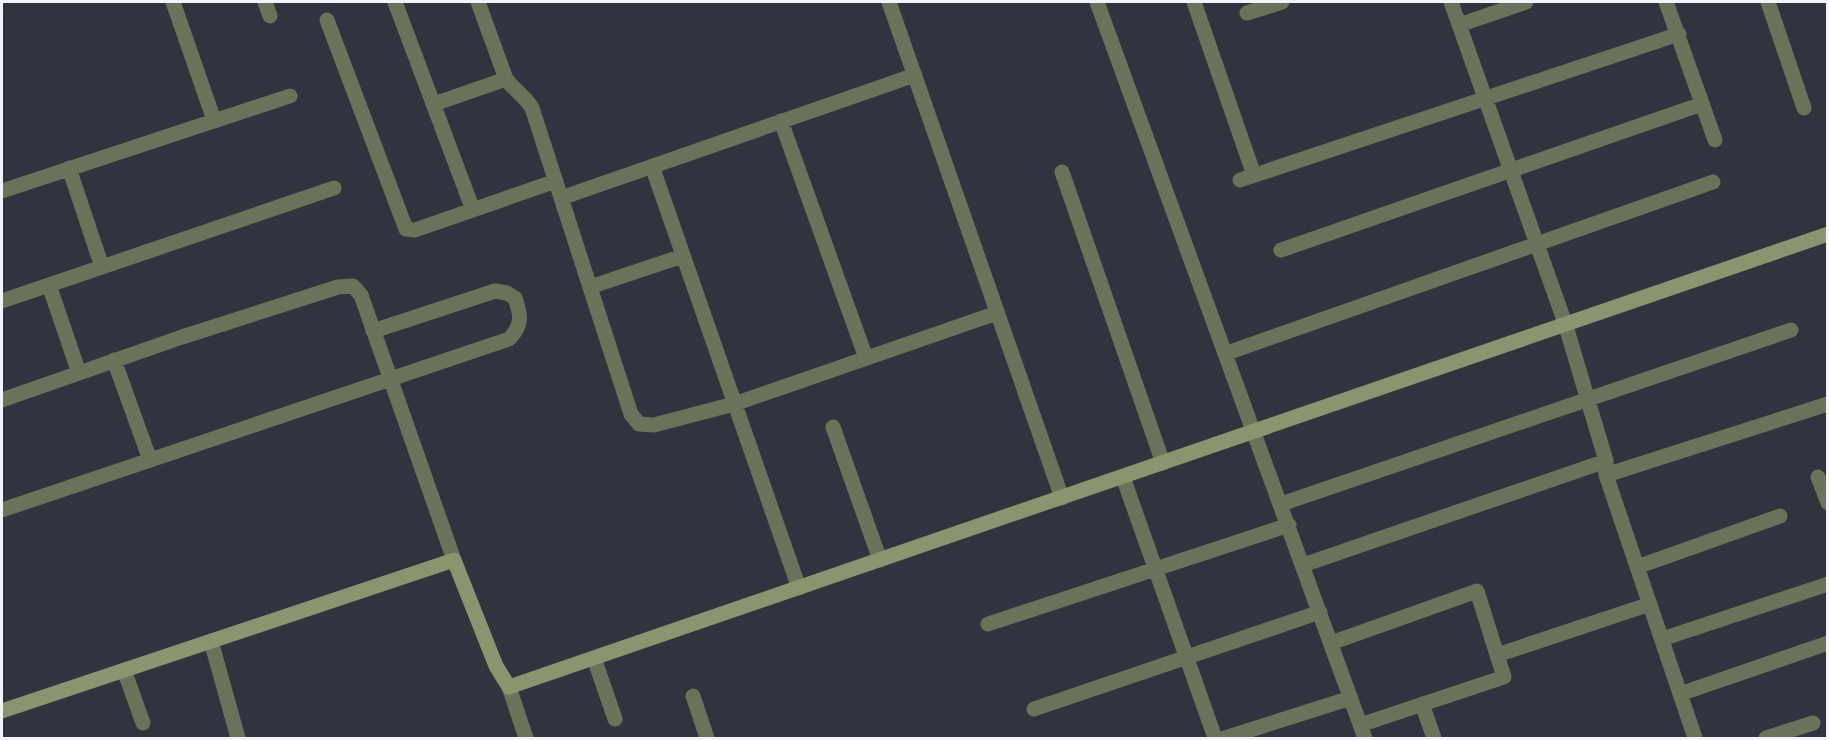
<svg xmlns="http://www.w3.org/2000/svg" width="1829" height="740" viewBox="0 0 1829 740" font-family="'Asap Condensed',sans-serif">
<rect width="100%" height="100%" fill="#2f343f"/>
<g fill="none" stroke-linecap="round" stroke-linejoin="round">
<path stroke="#6b725a" stroke-width="15" d="M173 2 214 120
M265 2 270 16
M395 2 473 210
M478 2 506 79C514 90 524 95 532 108L631 414 639 424 654 425 734 404 997 313
M889 2 1062 498
M1097 2 1365 738
M1194 2 1254 175
M1451 2 1565 323 1606 461V475L1695 738
M1666 2 1715 140
M1768 2 1804 108
M1247 13 1282 2
M327 20 406 229 415 230 556 181
M1459 25 1526 2
M434 104 506 79
M781 121 866 358
M652 166 799 588
M69 168 102 267
M1062 172 1163 463
M1240 180 1679 34
M2 191 290 96
M561 198 915 75
M1281 250 1702 104
M49 285 79 373
M590 287 683 256
M2 301 334 188
M1227 353 1713 182
M114 360 150 460
M2 400 182 337 338 287 353 286 361 295 454 560
M833 427 880 560
M1606 475 1828 404
M1123 477 1215 738
M1818 477 1828 503
M1281 504 1791 330
M2 510 509 339C523 325 521 315 515 298L507 293 495 291 373 331
M1303 565 1606 461
M1637 567 1780 516
M988 624 1289 525
M1662 639 1828 584
M211 641 238 738
M1331 643 1477 591 1504 677 1360 725
M1497 655 1650 604
M594 658 615 719
M124 670 143 723
M509 687 526 738
M1680 694 1828 643
M693 696 707 738
M1422 704 1434 738
M1034 709 1320 612
M1225 738 1351 698
M1766 738 1813 723"/>
<path stroke="#8a946e" stroke-width="15" d="M2 711 454 560 496 666 509 687 1828 234"/>
</g>
<rect width="1829" height="740" fill="none" stroke="#f1f4fb" stroke-width="6"/>
</svg>
